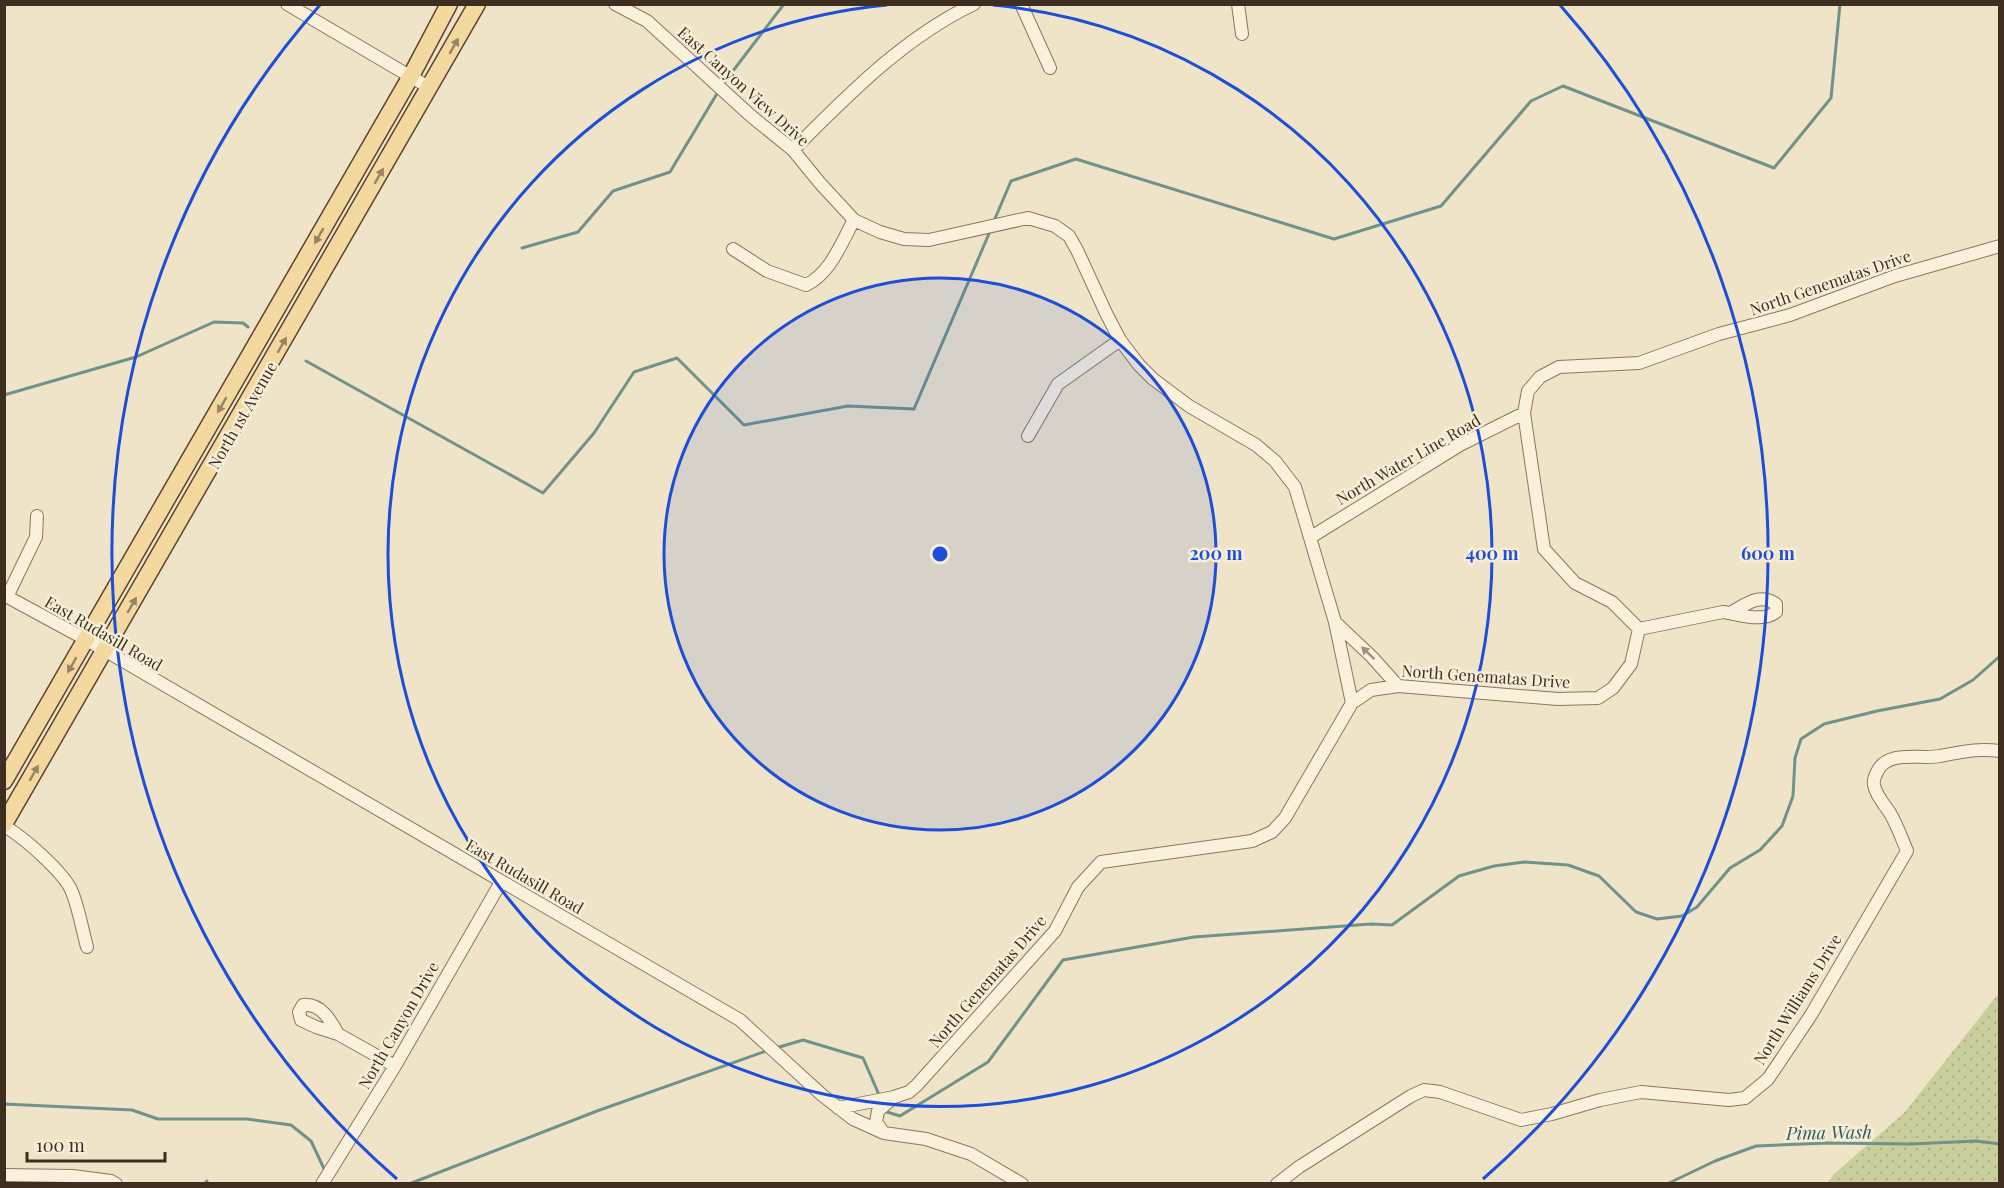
<svg xmlns="http://www.w3.org/2000/svg" width="2004" height="1188" viewBox="0 0 2004 1188" font-family="'Playfair Display',serif">
<defs>
<pattern id="grass-dots" width="8" height="8" patternUnits="userSpaceOnUse" patternTransform="scale(1.5)"><rect width="8" height="8" fill="#c9cf9b"/><path d="M2 2h.1M6 6h.1" fill="none" stroke="#aeb285" stroke-width="1.8" stroke-linecap="round"/></pattern>
</defs>
<rect width="100%" height="100%" fill="#f0e4c8"/>
<path fill="url(#grass-dots)" d="M1999 993V1183H1827L1834 1174 1904 1113Z"/>
<g fill="none" stroke-linecap="round" stroke-linejoin="round">
<path stroke="#6f938a" stroke-width="3" d="M723 84 784 4
M994 221 1011 181 1076 159 1334 239 1441 206 1531 101 1563 86 1774 168 1831 98 1840 4
M522 248 578 232 613 191 670 172 718 92
M306 361 543 493 594 433 634 372 677 358 744 425 848 406 914 409 991 229
M4 395 136 357 214 322 243 323 248 327
M776 1048 803 1040 863 1058 880 1097
M4 1104 132 1110 158 1119H247L291 1125 311 1141 326 1173
M886 1109 887 1112 900 1116 988 1062 1063 960 1194 937 1371 924 1392 925 1459 876 1494 866 1524 862 1568 865 1599 876 1636 912 1657 919 1682 916 1697 907 1730 868 1760 850 1782 826 1793 796 1795 758 1801 739 1824 724 1877 711 1940 699 1973 680 2000 656
M204 1184 207 1181
M409 1184 597 1111 769 1050
M1667 1184 1715 1161 1756 1146 1827 1143 1911 1144 1976 1141 2000 1144"/>
<defs>
<path id="minor" d="M287 4 430 88
M615 4 647 21 751 116 793 150 819 182 854 220 880 232 904 239 929 240 1028 218 1055 226 1069 236 1077 250 1106 313 1120 340 1139 365 1153 379 1189 406 1256 445 1275 461 1295 487 1335 622 1352 703
M1021 4 1050 68
M1238 4 1242 34
M793 150C848 95 903 38 974 4
M733 249 767 271 806 285C831 273 841 243 854 220
M1028 436 1058 384 1120 340
M1311 537 1460 445 1524 413
M4 595 87 640 740 1020 822 1095 853 1119 884 1133 926 1139 971 1154 1022 1184
M7 597 36 537 37 516
M1335 622 1372 657 1398 686
M1639 629 1723 612C1738 614 1763 623 1776 612V604C1760 592 1745 605 1730 613
M4 826C22 836 65 873 72 892 79 909 82 929 87 947
M338 1034C331 1021 321 1003 303 1005L299 1012 301 1020 316 1027 338 1034 395 1066
M838 1108 894 1097 909 1092 917 1085 1055 931 1078 887 1101 862 1252 841 1272 832 1285 818 1352 703 1371 690 1398 686 1558 699 1598 698 1613 688 1631 664 1639 629 1612 602 1575 583 1544 549 1524 413 1528 391 1540 377 1559 367 1639 363 1719 334 1790 315 1895 276 2000 246
M883 1132 876 1122 878 1111 891 1100
M4 1175 73 1176 111 1181 116 1184
M322 1184 395 1066 501 882
M1277 1184 1299 1167 1411 1096 1424 1090 1440 1092 1521 1120 1552 1114 1600 1100 1641 1092 1729 1100 1745 1098 1768 1079 1811 1015 1907 851C1902 839 1897 825 1890 813 1885 805 1876 796 1874 785 1873 781 1875 776 1877 772 1888 749 1920 760 1940 756 1963 752 1976 748 2000 751"/>
<path id="major" d="M4 781 411 76 449 4
M4 824 477 4"/>
</defs>
<use href="#minor" stroke="#8d765c" stroke-width="14"/>
<use href="#major" stroke="#5b4430" stroke-width="19"/>
<use href="#minor" stroke="#faf1dc" stroke-width="12"/>
<use href="#major" stroke="#f3d9a0" stroke-width="16"/>
</g>
<defs><path id="oneway-solid" d="M-6-.8H1V-3.2L6.5 0L1 3.2V.8H-6Z" transform="scale(1.5)"/></defs>
<g fill="#988460">
<use href="#oneway-solid" transform="translate(454 46) rotate(-60)"/>
<use href="#oneway-solid" transform="translate(379 176) rotate(-60)"/>
<use href="#oneway-solid" transform="translate(319 236) rotate(120)"/>
<use href="#oneway-solid" transform="translate(282 345) rotate(-60)"/>
<use href="#oneway-solid" transform="translate(222 405) rotate(120)"/>
<use href="#oneway-solid" transform="translate(132 605) rotate(-60)"/>
<use href="#oneway-solid" transform="translate(72 665) rotate(120)"/>
<use href="#oneway-solid" transform="translate(34 773) rotate(-60)"/>
</g>
<use fill="#9c907e" href="#oneway-solid" transform="translate(1368 653) rotate(-136)"/>
<circle cx="940" cy="554" r="276" fill="#1d4ed8" fill-opacity=".12"/>
<g fill="none" stroke="#1d4ed8" stroke-width="3">
<circle cx="940" cy="554" r="276"/>
<path d="M993 5A552 552 0 1 1 887 5"/>
<path d="M397 1179A828 828 0 0 1 320 5M1560 5A828 828 0 0 1 1483 1179"/>
</g>
<g text-anchor="middle" dominant-baseline="central" stroke-width="5" stroke-linejoin="round" paint-order="stroke">
<g font-size="16" fill="#3d2e20" stroke="#f7eed8">
<text transform="translate(744 86) rotate(42)">East Canyon View Drive</text>
<text transform="translate(1830 282) rotate(-19)">North Genematas Drive</text>
<text transform="translate(242 415) rotate(-60)">North 1st Avenue</text>
<text transform="translate(1408 459) rotate(-30)">North Water Line Road</text>
<text transform="translate(104 633) rotate(30)">East Rudasill Road</text>
<text transform="translate(1486 676) rotate(4)">North Genematas Drive</text>
<text transform="translate(525 876) rotate(30)">East Rudasill Road</text>
<text transform="translate(987 981) rotate(-49)">North Genematas Drive</text>
<text transform="translate(1797 999) rotate(-58)">North Williams Drive</text>
<text transform="translate(398 1025) rotate(-60)">North Canyon Drive</text>
</g>
<g font-size="18" font-style="italic" fill="#2f5d5a" stroke="#f7eed8">
<text transform="translate(1829 1132) rotate(-1)">Pima Wash</text>
</g>
</g>
<circle cx="940" cy="554" r="9" fill="#1d4ed8" stroke="#f7eed8" stroke-width="3"/>
<g font-size="18" text-anchor="middle" font-weight="bold" fill="#1d4ed8" stroke="#f7eed8" stroke-width="5" stroke-linejoin="round" paint-order="stroke">
<text x="1216" y="560">200 m</text>
<text x="1492" y="560">400 m</text>
<text x="1768" y="560">600 m</text>
</g>
<rect width="2004" height="1188" fill="none" stroke="#3d2e20" stroke-width="12"/>
<path d="M27 1152v9h138v-9" fill="none" stroke="#3d2e20" stroke-width="3"/>
<text x="36" y="1152" font-size="18" fill="#3d2e20" stroke="#f7eed8" stroke-width="4.5" paint-order="stroke">100 m</text>
</svg>
